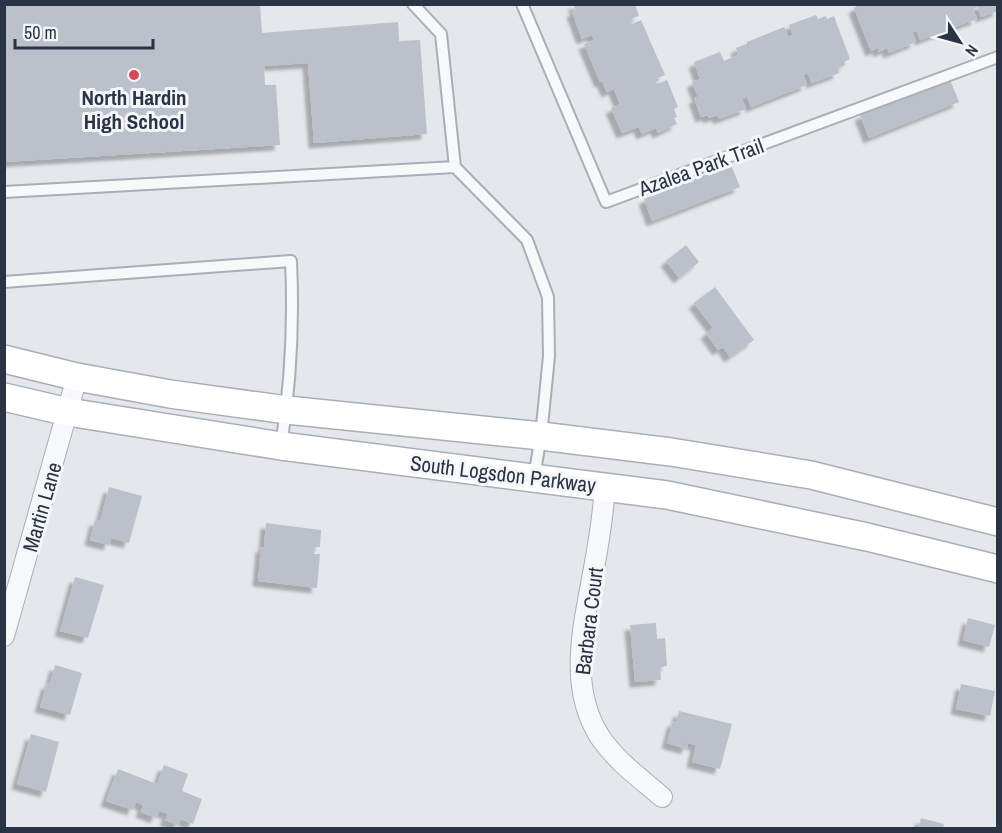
<svg xmlns="http://www.w3.org/2000/svg" width="1002" height="833" viewBox="0 0 1002 833" font-family="'Archivo Narrow',sans-serif">
<defs>
<filter id="shadow"><feDropShadow dx="-5.5" dy="5.5" stdDeviation="1.5" flood-color="#0004"/></filter>
</defs>
<rect width="100%" height="100%" fill="#e4e7ec"/>
<path fill="#bbc0ca" filter="url(#shadow)" d="M4 4H260L262 33 398 22 399 41 420 40 427 134 314 143 308 63 264 66 265 85H276L280 145 4 162Z
M573 4H635L639 16 630 19 632 24 641 20 665 75 655 79 657 84 667 80 678 107 674 109 677 117 674 118 677 124 658 133 656 128 642 134 639 127 622 133 611 108 620 104 614 89 607 92 602 81 600 82 584 44 594 40 592 35 582 39 572 12 576 10Z
M860 4H998V11L981 17 978 7 973 9 977 19 920 40 917 31 912 32 916 42 889 53 887 48 879 52 878 48 871 51 854 8Z
M816 15 818 19 826 16 827 19 834 16 850 59 844 62 845 65 837 68 839 73 812 83 808 73 803 75 807 85 751 107 747 97 742 99 746 109 719 119 717 115 709 118 708 115 701 117 694 98 698 97 692 82 700 79 694 62 720 52 724 61 738 55 736 48 747 44V42L784 27 788 37 793 35 789 25Z
M950 80 959 102 869 138 860 115Z
M731 165 740 187 652 221 644 199Z
M686 245 699 262 679 278 666 261Z
M715 287 754 340 730 357 723 347 718 350 706 333 713 328 694 303Z
M109 487 142 496 129 543 111 538 109 545 90 540 95 520 100 521Z
M266 523 321 530 320 547H314V554H320L317 588 258 581 261 547H264Z
M75 577 104 585 88 638 60 631Z
M968 618 995 625 989 647 963 640Z
M656 623 657 639 665 638 667 666 660 667 661 680 635 682 630 625Z
M55 665 82 673 70 715 40 707 47 683 50 684Z
M961 684 995 691 990 716 956 709Z
M679 711 732 724 720 769 692 762 696 745 688 743 687 749 667 743 673 721 676 722Z
M31 734 59 742 46 792 17 784Z
M164 765 188 774 182 791 202 799 193 824 181 819 178 825 165 820 168 814 159 811 156 818 141 812 143 805 136 802 133 810 106 801 118 769 157 784Z
M921 818 944 824 943 828H918Z"/>
<g fill="none" stroke-linecap="round" stroke-linejoin="round">
<defs>
<path id="lane" d="M413 4 441 34 455 167
M522 4 606 202 998 57
M4 192 455 167 527 240 548 297 549 356 541 436 534 477
M4 282 291 261C294 325 291 383 281 446"/>
<path id="street" d="M605 487C603 514 599 541 594 568 584 624 567 686 600 737 616 761 640 778 662 797
M4 636 77 377"/>
<path id="secondary" d="M4 359 77 377 170 394 287 410 541 436 671 452 811 475 998 522
M4 397 68 412 281 446 667 495 867 537 998 569"/>
</defs>
<use href="#lane" stroke="#a9aeb7" stroke-width="14"/>
<use href="#street" stroke="#a9aeb7" stroke-width="22"/>
<use href="#secondary" stroke="#a9aeb7" stroke-width="30"/>
<use href="#lane" stroke="#f7f8fa" stroke-width="10"/>
<use href="#street" stroke="#f7f8fa" stroke-width="20"/>
<use href="#secondary" stroke="#fff" stroke-width="27"/>
</g>
<circle fill="#d1495b" stroke="#f4f6f9" stroke-width="2" cx="134" cy="75" r="6"/>
<g text-anchor="middle" dominant-baseline="central" stroke-width="6" stroke-linejoin="round" paint-order="stroke">
<g font-size="21" font-weight="bold" fill="#2b3445" stroke="#f4f6f9">
<text x="134" y="97">North Hardin<tspan x="134" dy="24">High School</tspan></text>
</g>
<g font-size="21" fill="#2b3445" stroke="#f4f6f9">
<text transform="translate(701 167) rotate(-20)">Azalea Park Trail</text>
<text transform="translate(503 474) rotate(7)">South Logsdon Parkway</text>
<text transform="translate(42 507) rotate(-74)">Martin Lane</text>
<text transform="translate(589 621) rotate(-83)">Barbara Court</text>
</g>
</g>
<rect width="1002" height="833" fill="none" stroke="#2b3445" stroke-width="12"/>
<g transform="translate(960 42) rotate(126)" stroke="#f4f6f9" stroke-width="4.5" paint-order="stroke">
<path d="M0-4.5L10 22L0 15L-10 22Z" fill="#2b3445"/>
<text y="-9" font-size="16" font-weight="bold" text-anchor="middle" fill="#2b3445">N</text>
</g>
<path d="M15 39v9h138v-9" fill="none" stroke="#2b3445" stroke-width="3"/>
<text x="24" y="39" font-size="18" fill="#2b3445" stroke="#f4f6f9" stroke-width="4.5" paint-order="stroke">50 m</text>
</svg>
